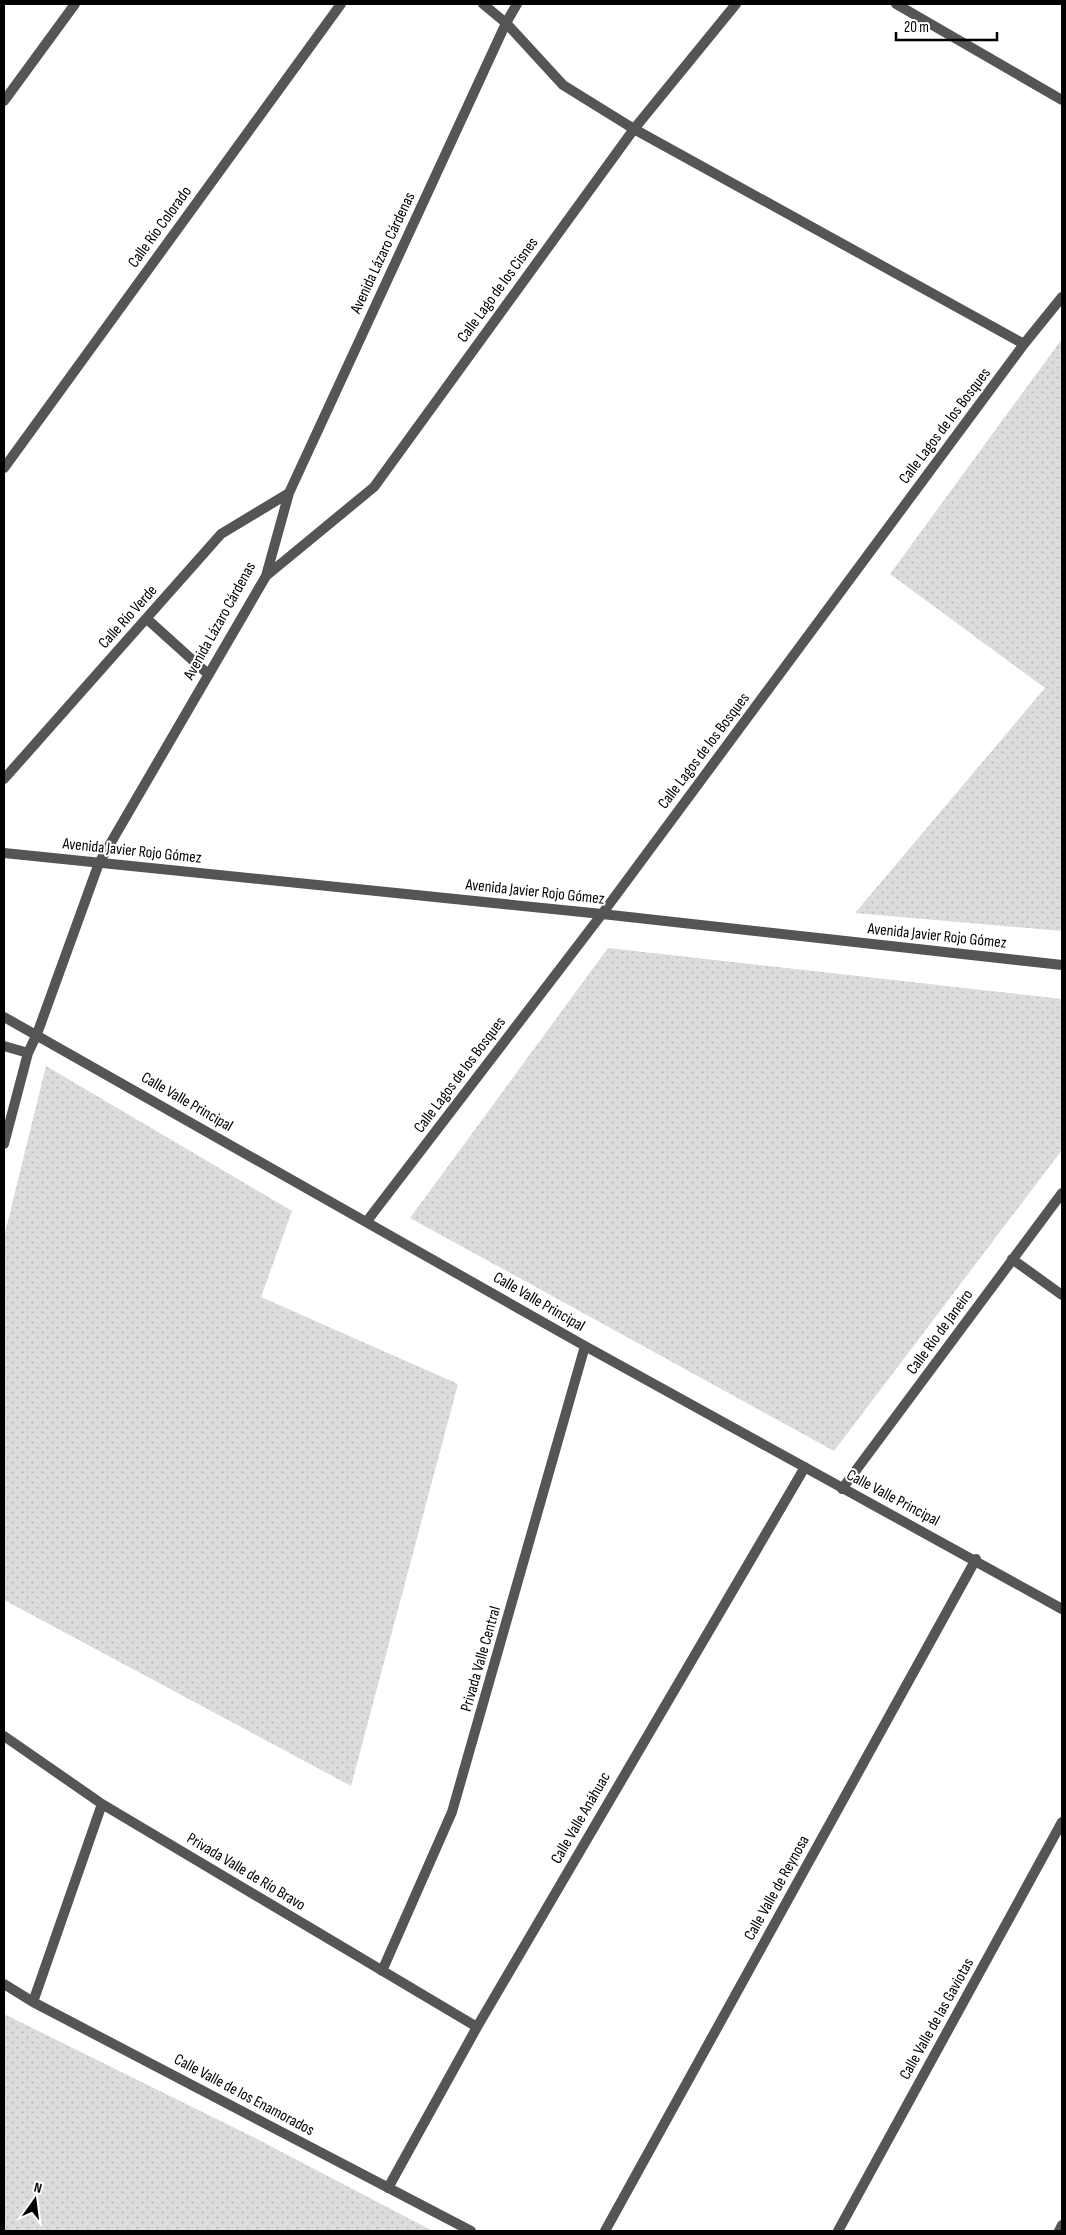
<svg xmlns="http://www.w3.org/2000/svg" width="1066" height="2235" viewBox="0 0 1066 2235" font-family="'Sofia Sans Condensed',sans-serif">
<defs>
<pattern id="grass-dots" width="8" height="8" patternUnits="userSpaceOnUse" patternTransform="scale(1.25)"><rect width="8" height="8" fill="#dcdcdc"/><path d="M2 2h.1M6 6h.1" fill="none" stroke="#bbb" stroke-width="1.8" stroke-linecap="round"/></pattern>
</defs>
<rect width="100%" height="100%" fill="#fff"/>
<path fill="url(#grass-dots)" d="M1062 339V931L855 913 1045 688 890 574Z
M608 948 1062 999V1150L834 1451 410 1218Z
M46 1066 292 1211 261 1297 458 1384 351 1786 4 1600V1237Z
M4 2014 249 2135 433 2231H4Z"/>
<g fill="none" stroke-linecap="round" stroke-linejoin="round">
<path stroke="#555" stroke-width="10" d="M483 4 506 23 563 85 634 129 1024 344
M896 4 1062 100
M4 101 75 4
M4 468 341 4
M266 576 374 487 634 129 736 4
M147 619 208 674
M4 779 221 534 289 493
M4 1017 585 1346 1062 1609
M4 1046 28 1053
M4 1144 28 1053 37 1034 99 863 266 576 289 493 506 23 517 4
M367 1221 602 914 1024 344 1062 297
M1012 1259 1062 1295
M842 1489 1062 1193
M4 1736 102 1804 477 2027
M382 1971 452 1812 585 1346
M4 1984 33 2002 471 2231
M33 2002 102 1804
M388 2188 477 2027 805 1467
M605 2231 976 1559
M838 2231 1062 1822
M1059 2231 1062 2225"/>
<path stroke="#555" stroke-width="10" d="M4 853 602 914 1062 965"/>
</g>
<g text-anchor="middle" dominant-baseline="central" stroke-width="4" stroke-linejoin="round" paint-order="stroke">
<g font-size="16" fill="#000" stroke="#fff">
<text transform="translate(160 227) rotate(-54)">Calle Río Colorado</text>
<text transform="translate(383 253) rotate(-65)">Avenida Lázaro Cárdenas</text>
<text transform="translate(498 290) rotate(-54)">Calle Lago de los Cisnes</text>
<text transform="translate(945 426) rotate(-53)">Calle Lagos de los Bosques</text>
<text transform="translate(128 617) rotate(-48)">Calle Río Verde</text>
<text transform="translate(220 621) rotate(-61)">Avenida Lázaro Cárdenas</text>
<text transform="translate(704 751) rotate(-53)">Calle Lagos de los Bosques</text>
<text transform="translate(132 851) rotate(6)">Avenida Javier Rojo Gómez</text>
<text transform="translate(535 892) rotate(6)">Avenida Javier Rojo Gómez</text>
<text transform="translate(937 936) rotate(6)">Avenida Javier Rojo Gómez</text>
<text transform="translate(460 1075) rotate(-53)">Calle Lagos de los Bosques</text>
<text transform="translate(187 1102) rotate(30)">Calle Valle Principal</text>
<text transform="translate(539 1302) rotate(30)">Calle Valle Principal</text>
<text transform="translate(940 1332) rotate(-54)">Calle Río de Janeiro</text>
<text transform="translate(893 1498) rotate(28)">Calle Valle Principal</text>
<text transform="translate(481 1659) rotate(-74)">Privada Valle Central</text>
<text transform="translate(581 1818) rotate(-60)">Calle Valle Anáhuac</text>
<text transform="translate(246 1872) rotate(31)">Privada Valle de Río Bravo</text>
<text transform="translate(777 1888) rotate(-61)">Calle Valle de Reynosa</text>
<text transform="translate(937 2019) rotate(-61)">Calle Valle de las Gaviotas</text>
<text transform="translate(244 2095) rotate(28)">Calle Valle de los Enamorados</text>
</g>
</g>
<rect width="1066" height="2235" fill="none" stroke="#000000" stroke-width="10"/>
<g transform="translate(35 2200) rotate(14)" stroke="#ffffff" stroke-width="4" paint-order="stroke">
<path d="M0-4L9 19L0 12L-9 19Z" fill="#000000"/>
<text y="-8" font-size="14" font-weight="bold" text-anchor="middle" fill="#000000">N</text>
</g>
<path d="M896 32v8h101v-8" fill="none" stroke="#000000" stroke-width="2.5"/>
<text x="904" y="32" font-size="15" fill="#000000" stroke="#ffffff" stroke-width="4" paint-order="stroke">20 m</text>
</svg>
